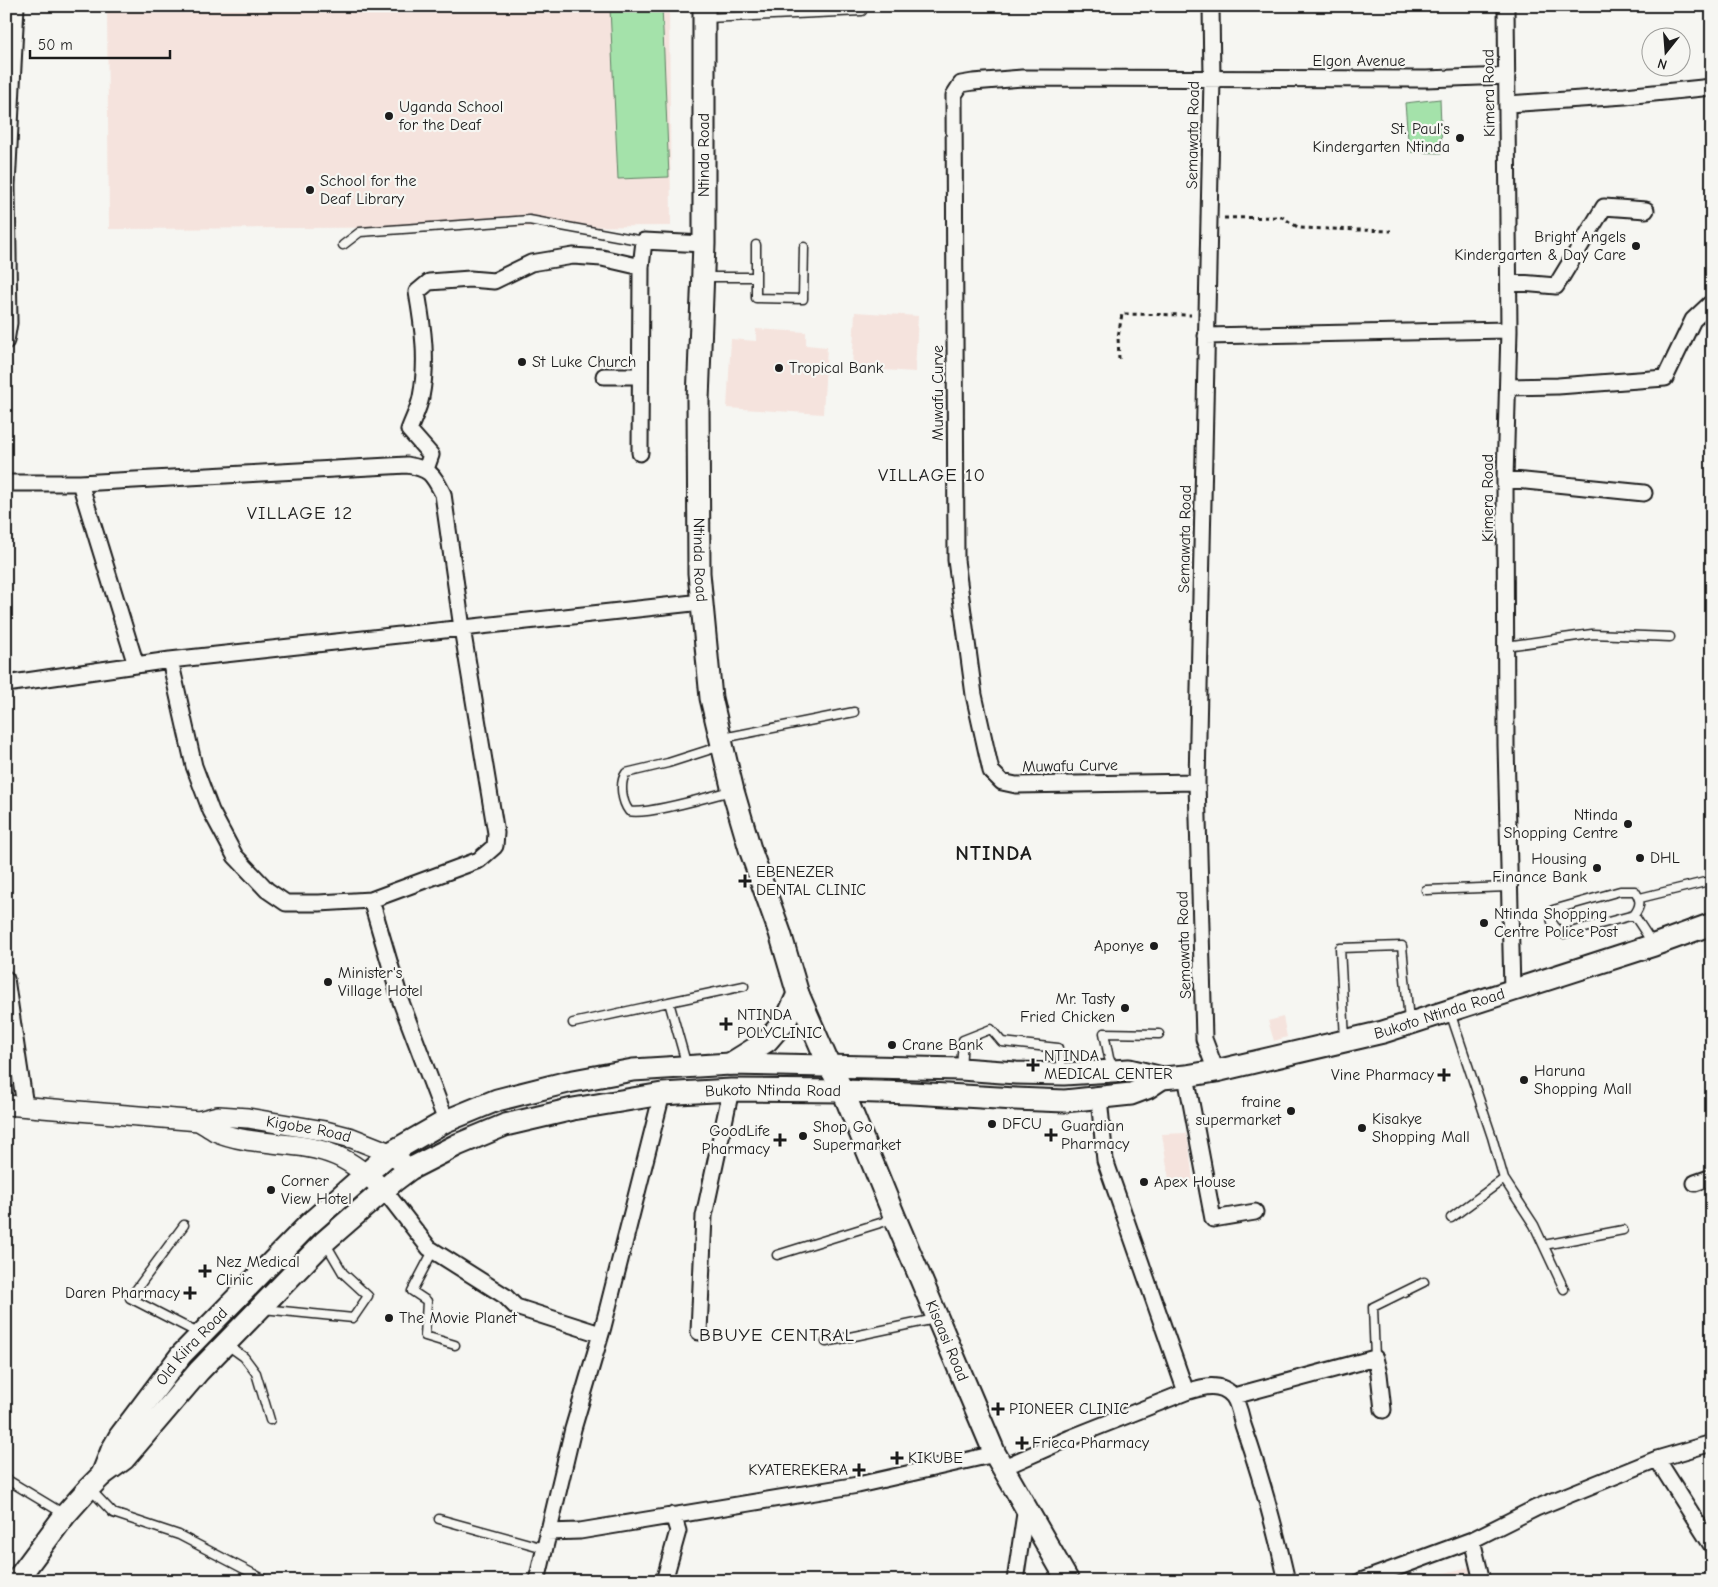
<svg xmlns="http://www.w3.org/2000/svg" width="1718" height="1587" viewBox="0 0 1718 1587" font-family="'Comic Neue',sans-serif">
<rect width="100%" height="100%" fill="#f6f6f2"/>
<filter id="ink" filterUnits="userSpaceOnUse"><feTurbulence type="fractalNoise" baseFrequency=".02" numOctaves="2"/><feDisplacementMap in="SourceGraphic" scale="10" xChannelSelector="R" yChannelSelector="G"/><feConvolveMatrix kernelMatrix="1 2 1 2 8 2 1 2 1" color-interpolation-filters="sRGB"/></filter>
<g filter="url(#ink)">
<path fill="#f5e3dd" d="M107 6H669L671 226 109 229Z
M855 312 918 316 915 372 852 368Z
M756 329 806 332V345L827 347 823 414 727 408 731 339 756 341Z
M1283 1017 1287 1037 1274 1041 1268 1021Z
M1186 1133 1189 1146 1193 1182 1170 1186 1162 1134Z
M1469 1567 1473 1581H1412Z"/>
<path fill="#a4e2aa" stroke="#607f63" d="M662 6 669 177 618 179 610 8Z
M1440 99 1442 153 1409 152 1405 103Z"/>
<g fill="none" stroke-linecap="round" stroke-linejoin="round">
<defs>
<path id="service" d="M706 18 862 11V6
M343 245 360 232 529 220 644 241
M756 245V277
M705 277H756V298L803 299 804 247
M1506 646 1592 634 1670 637
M723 738 854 712
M721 746 668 763 626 773C619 783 622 802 629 811 645 816 711 796 731 791
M1426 890 1509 887
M1620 891H1635C1641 900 1641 906 1634 915L1563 934C1554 927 1548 921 1553 910Z
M1640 898 1705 882
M1634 915 1653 944
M669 1002 744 986
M1450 1012 1492 1137 1504 1179 1451 1218
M573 1023 669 1002 687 1066
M1345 1039 1340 948 1402 946 1409 1021
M961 1068 963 1040 991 1029 1002 1042 1058 1048 1063 1072
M1113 1068 1109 1058 1104 1033 1159 1034
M1504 1179 1534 1225 1564 1289
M184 1225 130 1298 198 1333
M1544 1245 1623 1230
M433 1251 412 1291 427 1301 425 1336 455 1345
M777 1255 893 1219
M263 1309 353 1318 368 1296 343 1273 326 1244
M826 1342 935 1319
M226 1344 244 1357 256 1373 270 1420
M1375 1358 1373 1307 1424 1282
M6 1479 64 1514
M91 1490 113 1513 179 1535 267 1581
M439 1519 544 1548"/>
<path id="minor" d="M1211 6 1212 79 1197 782 1204 1039 1216 1071
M1506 6 1509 330 1505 479 1506 745 1512 990
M1508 104 1625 96 1712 87
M1509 282 1556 286 1604 207 1646 210
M1206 336 1509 330
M6 341 9 323 7 186 16 6
M604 376H640
M1508 387 1558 386 1665 378 1693 320 1710 304
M640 453 641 267
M426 469 431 455 409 430C413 419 419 408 421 397 428 361 423 327 417 292L429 282 470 279 494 281 531 263 573 256 602 258 641 267 644 241 704 244
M1505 479 1644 493
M6 483H80L407 465C430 469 432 473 443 494L462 628 496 833 495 846 479 860 371 900 319 903H286L267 890 235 856 211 811 194 766 170 660
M80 483 136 665
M6 684 170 660 702 602
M1197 782 1016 785 1002 782 991 771 974 695 956 560 954 95 961 84 973 82 1022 78 1426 79 1507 76
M371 900 401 1002 446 1121
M6 979 25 1106
M1186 1076 1213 1219 1255 1212
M1695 1183 1712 1177
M384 1190 429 1248 505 1296 516 1307 600 1334
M699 1332 704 1216 731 1090
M1186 1392C1202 1387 1220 1381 1233 1396 1238 1402 1241 1417 1243 1425 1261 1476 1275 1528 1287 1581
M1234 1396 1375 1358 1379 1374 1383 1410
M1657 1459 1712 1546
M1002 1468 1070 1438 1186 1392 1105 1160 1099 1098
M547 1532 580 1531 858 1485 995 1454
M537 1581 573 1429 603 1327 662 1094
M664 1581 678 1531 673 1515
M1015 1581 1026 1507
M1361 1581 1472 1540
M1482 1581 1472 1540 1536 1508 1657 1459 1712 1443"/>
<g id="tertiary">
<path id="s1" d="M6 1105 199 1121 218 1116 248 1118 325 1131 352 1138 390 1153 410 1169"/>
<path d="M199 1121C204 1124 210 1128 215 1131 253 1148 299 1139 337 1156 355 1164 370 1177 384 1190"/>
</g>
<g id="secondary">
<path id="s2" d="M704 6V244L698 400 699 573 711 698 733 791 750 849 780 933 798 994 829 1065 843 1091 895 1218 995 1454 1068 1581"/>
<path d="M730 1064 767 1041 787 1018 798 994"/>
<path id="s3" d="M102 1475 112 1450 120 1436 181 1355 308 1225 390 1153 446 1121 497 1100 568 1082 633 1070 730 1064 961 1069 1016 1073 1064 1074 1129 1070 1162 1078 1186 1076 1216 1071 1383 1032 1654 945 1712 924"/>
<path id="s4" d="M16 1581 65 1515 89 1488 102 1475 124 1459 199 1371 324 1242 394 1181 410 1169 457 1145 505 1125 573 1109 662 1094 731 1090 843 1091 912 1093 1015 1099 1065 1101 1131 1094 1147 1088 1162 1078"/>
</g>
</defs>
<use href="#service" stroke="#1c1c1c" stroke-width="11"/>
<use href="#minor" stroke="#1c1c1c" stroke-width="19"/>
<use href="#tertiary" stroke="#1c1c1c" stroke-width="22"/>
<use href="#secondary" stroke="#1c1c1c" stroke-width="25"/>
<path stroke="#1c1c1c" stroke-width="3" stroke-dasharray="4 4" stroke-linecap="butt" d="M1224 218 1282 217 1299 228 1391 231
M1119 359 1118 337 1122 314 1191 315"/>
<use href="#service" stroke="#f6f6f2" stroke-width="8"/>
<use href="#minor" stroke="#f6f6f2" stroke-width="15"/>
<use href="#tertiary" stroke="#f6f6f2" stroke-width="19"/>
<use href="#secondary" stroke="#f6f6f2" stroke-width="21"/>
</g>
</g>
<g fill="#1c1c1c" stroke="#f6f6f2" stroke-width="2">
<circle cx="389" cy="116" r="5"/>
<circle cx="1460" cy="138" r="5"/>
<circle cx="310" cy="190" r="5"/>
<circle cx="1636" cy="246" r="5"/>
<circle cx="522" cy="362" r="5"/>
<circle cx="779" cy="368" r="5"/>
<circle cx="1628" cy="824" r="5"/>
<circle cx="1640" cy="858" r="5"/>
<circle cx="1597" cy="868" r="5"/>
<path d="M742.5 873.5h5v5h5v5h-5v5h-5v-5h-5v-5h5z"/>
<circle cx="1484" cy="923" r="5"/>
<circle cx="1154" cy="946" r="5"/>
<circle cx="328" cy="982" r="5"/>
<circle cx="1125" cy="1008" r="5"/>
<path d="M723.5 1016.5h5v5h5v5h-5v5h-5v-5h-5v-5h5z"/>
<circle cx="892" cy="1045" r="5"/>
<path d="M1030.5 1057.5h5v5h5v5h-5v5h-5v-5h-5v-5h5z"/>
<path d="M1441.5 1067.5h5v5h5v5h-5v5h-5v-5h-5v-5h5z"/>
<circle cx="1524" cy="1080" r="5"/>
<circle cx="1291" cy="1111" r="5"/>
<circle cx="992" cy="1124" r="5"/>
<circle cx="1362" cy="1128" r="5"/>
<path d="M1048.5 1127.5h5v5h5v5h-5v5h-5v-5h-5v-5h5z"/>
<circle cx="803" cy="1136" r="5"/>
<path d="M777.5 1132.5h5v5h5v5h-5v5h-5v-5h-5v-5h5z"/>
<circle cx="1144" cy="1182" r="5"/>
<circle cx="271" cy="1190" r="5"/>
<path d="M202.5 1263.5h5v5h5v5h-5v5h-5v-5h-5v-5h5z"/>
<path d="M187.5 1285.5h5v5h5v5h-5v5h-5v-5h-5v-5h5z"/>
<circle cx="389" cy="1318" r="5"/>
<path d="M995.5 1401.5h5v5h5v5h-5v5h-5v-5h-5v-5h5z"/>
<path d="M1019.5 1435.5h5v5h5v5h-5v5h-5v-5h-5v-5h5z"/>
<path d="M894.5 1450.5h5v5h5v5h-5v5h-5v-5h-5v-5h5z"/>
<path d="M856.5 1462.5h5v5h5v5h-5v5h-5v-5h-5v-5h5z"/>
</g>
<g text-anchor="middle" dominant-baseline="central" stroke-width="4.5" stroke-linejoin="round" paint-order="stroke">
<g font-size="16" fill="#1c1c1c" stroke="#f6f6f2">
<text x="1359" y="61">Elgon Avenue</text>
<text transform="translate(1489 93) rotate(-91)">Kimera Road</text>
<text transform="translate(1193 135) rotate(-89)">Semawata Road</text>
<text transform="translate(704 155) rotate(-90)">Ntinda Road</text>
<text transform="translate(938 393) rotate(-90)">Muwafu Curve</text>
<text transform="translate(1488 498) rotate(-90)">Kimera Road</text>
<text transform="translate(1185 539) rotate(-89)">Semawata Road</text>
<text stroke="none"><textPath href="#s2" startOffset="554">Ntinda Road</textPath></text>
<text transform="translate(1070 766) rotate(-1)">Muwafu Curve</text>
<text transform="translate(1184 945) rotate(-92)">Semawata Road</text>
<text stroke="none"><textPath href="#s3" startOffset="1510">Bukoto Ntinda Road</textPath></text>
<text stroke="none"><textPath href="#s4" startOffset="948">Bukoto Ntinda Road</textPath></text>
<text stroke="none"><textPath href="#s1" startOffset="305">Kigobe Road</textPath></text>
<text stroke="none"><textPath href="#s2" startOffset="1379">Kisaasi Road</textPath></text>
<text stroke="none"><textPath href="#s3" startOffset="158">Old Kiira Road</textPath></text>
</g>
<g font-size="16" fill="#1c1c1c" stroke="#f6f6f2" text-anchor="start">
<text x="399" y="107">Uganda School<tspan x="399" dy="18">for the Deaf</tspan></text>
<text x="1450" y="129" text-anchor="end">St. Paul's<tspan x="1450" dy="18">Kindergarten Ntinda</tspan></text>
<text x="320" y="181">School for the<tspan x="320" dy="18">Deaf Library</tspan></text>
<text x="1626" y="237" text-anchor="end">Bright Angels<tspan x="1626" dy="18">Kindergarten &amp; Day Care</tspan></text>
<text x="532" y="362">St Luke Church</text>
<text x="789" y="368">Tropical Bank</text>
<text x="1618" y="815" text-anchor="end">Ntinda<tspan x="1618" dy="18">Shopping Centre</tspan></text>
<text x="1650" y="858">DHL</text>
<text x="1587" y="859" text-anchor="end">Housing<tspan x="1587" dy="18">Finance Bank</tspan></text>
<text x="756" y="872">EBENEZER<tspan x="756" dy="18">DENTAL CLINIC</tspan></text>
<text x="1494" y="914">Ntinda Shopping<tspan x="1494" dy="18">Centre Police Post</tspan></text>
<text x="1144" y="946" text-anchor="end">Aponye</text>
<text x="338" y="973">Minister's<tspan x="338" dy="18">Village Hotel</tspan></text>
<text x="1115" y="999" text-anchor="end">Mr. Tasty<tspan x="1115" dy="18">Fried Chicken</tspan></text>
<text x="737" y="1015">NTINDA<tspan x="737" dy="18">POLYCLINIC</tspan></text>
<text x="902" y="1045">Crane Bank</text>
<text x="1044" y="1056">NTINDA<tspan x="1044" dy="18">MEDICAL CENTER</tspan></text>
<text x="1534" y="1071">Haruna<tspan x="1534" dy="18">Shopping Mall</tspan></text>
<text x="1434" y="1075" text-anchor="end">Vine Pharmacy</text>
<text x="1281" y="1102" text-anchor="end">fraine<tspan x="1281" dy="18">supermarket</tspan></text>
<text x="1372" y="1119">Kisakye<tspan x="1372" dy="18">Shopping Mall</tspan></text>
<text x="1002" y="1124">DFCU</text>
<text x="1061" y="1126">Guardian<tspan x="1061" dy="18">Pharmacy</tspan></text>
<text x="813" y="1127">Shop Go<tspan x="813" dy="18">Supermarket</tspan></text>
<text x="770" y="1131" text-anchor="end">GoodLife<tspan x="770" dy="18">Pharmacy</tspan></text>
<text x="281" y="1181">Corner<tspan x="281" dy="18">View Hotel</tspan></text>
<text x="1154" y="1182">Apex House</text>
<text x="216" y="1262">Nez Medical<tspan x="216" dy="18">Clinic</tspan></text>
<text x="180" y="1293" text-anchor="end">Daren Pharmacy</text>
<text x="399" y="1318">The Movie Planet</text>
<text x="1009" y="1409">PIONEER CLINIC</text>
<text x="1032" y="1443">Frieca Pharmacy</text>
<text x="908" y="1458">KIKUBE</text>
<text x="848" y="1470" text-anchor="end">KYATEREKERA</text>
</g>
<g font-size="19" letter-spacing="1" fill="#1c1c1c" stroke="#f6f6f2">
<text x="932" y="475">VILLAGE 10</text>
<text x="300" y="513">VILLAGE 12</text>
<text x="777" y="1335">BBUYE CENTRAL</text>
</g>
<g font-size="21" font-weight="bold" letter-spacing="1" fill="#1c1c1c" stroke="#f6f6f2">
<text x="994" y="853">NTINDA</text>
</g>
</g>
<rect width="1718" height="1587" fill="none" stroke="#f6f6f2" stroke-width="25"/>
<rect x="12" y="12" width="1693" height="1562" fill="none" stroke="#1c1c1c" stroke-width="2" filter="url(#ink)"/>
<g transform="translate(1666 52) rotate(197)"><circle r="24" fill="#f6f6f2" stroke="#9f9f9c"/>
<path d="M0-4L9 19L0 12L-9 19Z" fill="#1c1c1c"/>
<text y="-8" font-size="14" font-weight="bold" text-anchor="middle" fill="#1c1c1c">N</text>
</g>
<path d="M30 50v8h140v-8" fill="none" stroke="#1c1c1c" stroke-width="2.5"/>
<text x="38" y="50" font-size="15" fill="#1c1c1c" stroke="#f6f6f2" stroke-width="4" paint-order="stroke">50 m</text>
</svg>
